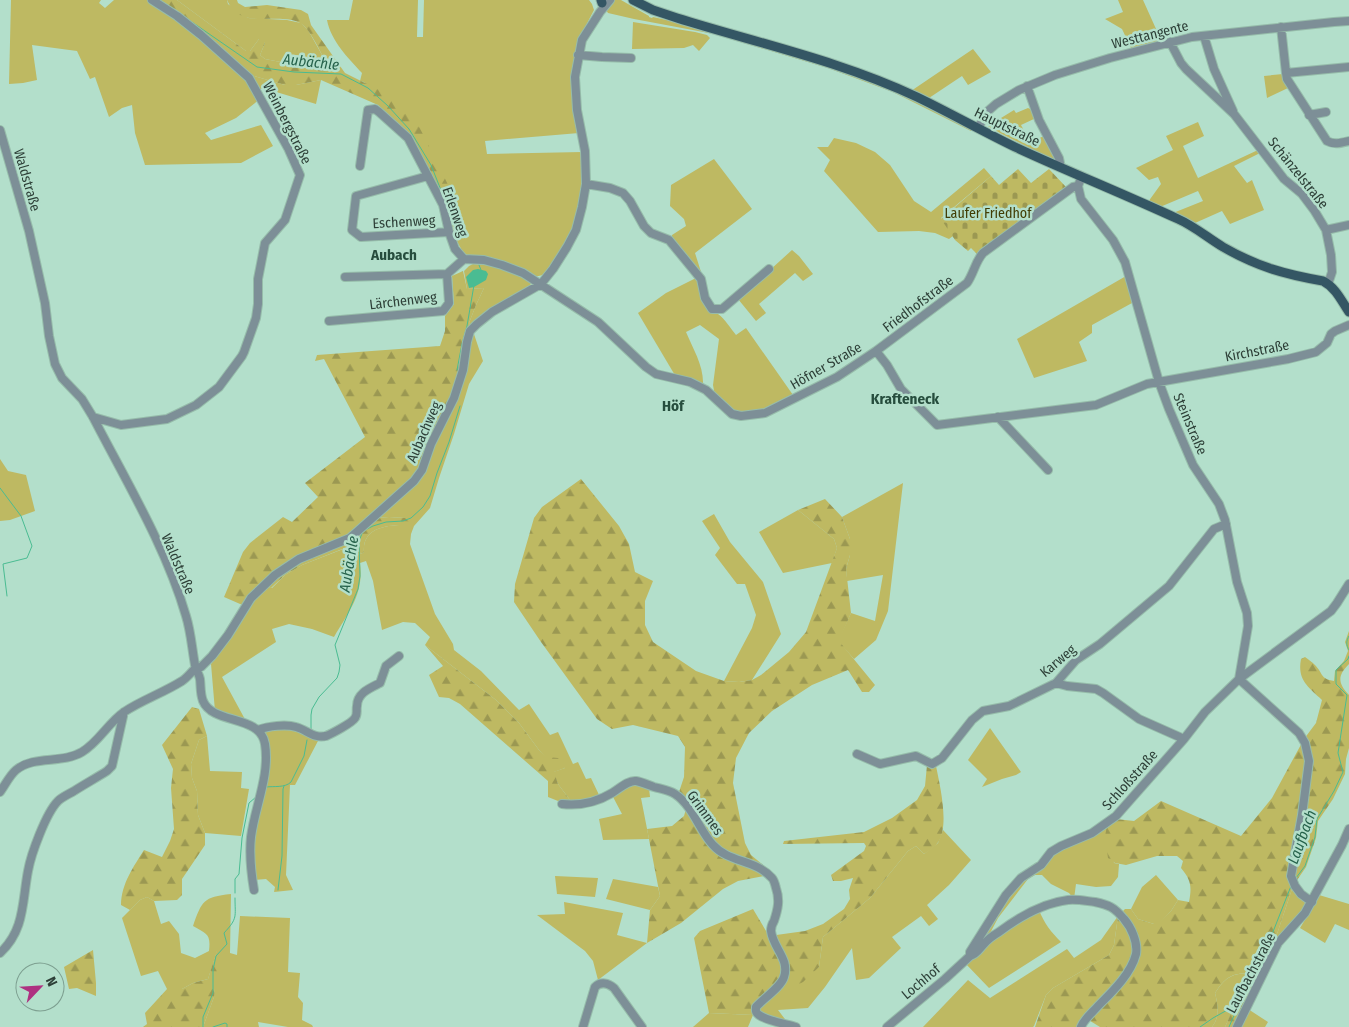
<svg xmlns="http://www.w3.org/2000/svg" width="1349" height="1027" viewBox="0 0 1349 1027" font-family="'Fira Sans Condensed',sans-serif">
<defs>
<pattern id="forest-firs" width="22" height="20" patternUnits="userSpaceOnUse" patternTransform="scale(1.25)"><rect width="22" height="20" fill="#beb962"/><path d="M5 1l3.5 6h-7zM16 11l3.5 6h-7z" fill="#9b9852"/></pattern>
<pattern id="cemetery-stones" width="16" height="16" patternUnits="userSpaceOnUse" patternTransform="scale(1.25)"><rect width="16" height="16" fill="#beb962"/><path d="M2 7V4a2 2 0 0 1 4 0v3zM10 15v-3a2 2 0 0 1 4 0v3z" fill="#9b9852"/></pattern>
</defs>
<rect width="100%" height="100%" fill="#b3dfcb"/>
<path fill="#beb962" d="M11 0H101L99 3 105 8 114 0H147L183 25 226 59 247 77 260 99 236 118 205 133 211 140 261 125 273 146 241 163 145 165 135 133 132 105 122 108 109 117 95 77 90 79 77 51 32 45 37 80 23 83 9 84Z
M177 0H227L228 4 248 18 287 20 301 23 308 30 326 62 325 69H317L265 59 260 55 265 43 259 39 250 51H246Z
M353 0H418L417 37H423L424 0H589L592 4 594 10 581 35 576 54 579 133 485 141 487 154 582 152C585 193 579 227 555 260 550 268 545 278 534 276L500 261 470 256 464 254 455 238V199L364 82 360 81 362 73C348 58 331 41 327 20H349Z
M614 0H621L649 16V17L652 18 653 17 680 23V22L819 63 902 93 975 131H971L893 92 828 68 714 34 634 19 608 13 606 10Z
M1118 0H1143L1161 40 1131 48 1122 29 1105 19 1123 12Z
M633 22 695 32 707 35 710 38 699 51 693 45 684 48 632 49Z
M973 49 991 72 968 85 962 76 929 98 911 91Z
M247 74 285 85H296L321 80 316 104 263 88 259 90Z
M1283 74 1288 88 1267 98 1264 76Z
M1028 108 1032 110 1036 118 1021 125 1030 142 1044 136 1055 158 1054 160 1000 133 988 126 1014 110 1016 113Z
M1198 122 1204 136 1183 146 1198 178 1258 150 1260 153 1234 166 1247 183 1252 180 1264 210 1230 224 1222 211 1195 223 1173 213 1203 201 1198 191 1160 207 1148 202 1161 184 1158 177 1149 180 1136 168 1173 150 1166 136Z
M834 138 856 143 875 152 890 165 914 201 931 212 984 168 991 176 941 218 953 236 949 239 935 233 919 231 878 232 824 171 830 160 817 147H828Z
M714 159 752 209 695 253 702 275 672 239V235L686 226 684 219 670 206 671 185Z
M792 250 799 256 813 274 803 281 795 273 759 304 766 313 756 321 738 299Z
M473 264 496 266 529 280 531 283 530 286 527 288 471 327 469 323 476 305 484 288 467 289 464 271 469 266Z
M1126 276 1132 303 1092 325V333L1079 342 1087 361 1034 378 1017 339Z
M696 278C701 285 699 294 704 301 709 309 711 309 718 314 725 319 731 329 736 335L746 328 793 395 768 409 750 414 734 412 715 396 713 385 719 339 700 325 686 332C693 349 704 366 703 385L676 377 638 313 666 293Z
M473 331 483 361 469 384 454 434 439 478 430 508 414 526 411 534 410 544 435 614 453 644 454 650 481 671 519 710 529 704 550 735 558 732 573 764 578 762 586 779 591 778 600 797 573 804 558 784 553 772 565 768 546 758 539 750 519 723 496 700 425 645 430 637 415 623 403 622 382 630 373 581 366 561 360 563C364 594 349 611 334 637L312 629 289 624 272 629 276 642 222 677 247 723 215 711 211 664 247 607 265 586 272 588 285 575 302 565 356 544 361 554 364 552C362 527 388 525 406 525L405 518 389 517 377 518 432 446 454 402Z
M0 459 8 471 26 475 35 511 10 520 0 521Z
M903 483 888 611 876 640 854 659 838 641 851 613 875 621 883 575 847 581 846 569 850 555V539L842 517Z
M798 510 834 539 837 548 832 563 783 573 759 532Z
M714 514 730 542 763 582 781 634 752 680 739 682 724 681 752 628 756 615 745 584H737L715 555 720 548 702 521Z
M265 728H288L319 739 295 785H290L286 875 293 890 274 892 275 887 266 879 254 880 251 849 268 761 261 732Z
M990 728 1021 772 1016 775 1002 779 982 787 987 779 968 760Z
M207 736 210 771 242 772 241 788 249 789 241 836 205 833 198 815 197 791 192 778 191 764 199 740Z
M634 783 649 788 650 797 641 798 649 839 603 840 599 819 622 814 612 795Z
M1107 826 1114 863 1119 864 1118 877 1111 886 1096 887 1076 884 1074 899 1069 893 1051 884 1042 875H1035L1028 879 998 918 987 939 976 951 1007 897 1022 879 1053 853Z
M943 830 971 860 949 885 927 905 938 919 929 926 921 916 892 937 901 948 869 978 856 980 852 948 825 987 808 1008 778 1010 791 1027 753 1015 748 1027H693L709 1013 753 1015V1007L819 967 823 937 870 898 908 851 916 846 924 854 938 843Z
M1156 875 1178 900 1171 911 1159 924H1154L1138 919 1131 909 1142 887Z
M555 876 598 878 595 897 557 894Z
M613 879 658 887 660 896 650 910 606 899Z
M1293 886 1306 904V908L1302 914 1283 931 1273 946Z
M231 894 230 953 237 955 240 916 290 918 288 972 300 973 298 997 303 1003 302 1020 312 1025 313 1027H288L258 1022 259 1027H203L214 997 217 951 208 979 193 983 182 989H167L158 971 141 976 122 918 140 900 147 897 154 901 161 924 169 921 179 934 181 953 195 958 209 951C211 934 207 934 193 926 202 901 203 897 231 894Z
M1319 895 1349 904V930L1335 924 1325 943 1300 928 1314 905Z
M564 902 623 913 617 935 647 943 598 980 593 961 585 951 537 915 565 914Z
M1039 910C1044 923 1051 932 1061 942L989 988 965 963 1000 933Z
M1118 916 1114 945 1109 955 1053 988 1046 995 1034 1026 1033 1027H923L968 980 990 998 1067 949 1074 958 1101 940Z
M1250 973 1225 1027H1212C1220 1017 1218 1005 1215 993 1226 977 1230 974 1250 973Z
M1248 1009 1268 1022 1265 1027H1241Z"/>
<path fill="url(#forest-firs)" d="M154 0H177L246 51H250L259 39H263L265 43 260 55 265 59 317 69H324L326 62C320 52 310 28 300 23 276 11 241 32 227 0H237L238 3 245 7 267 5 301 10 308 14 311 25 345 73 393 97 405 109 420 128 455 199 464 227 461 235 455 238 445 204 410 136 378 105 321 80 296 85H285L247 74Z
M463 271 467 289 484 288 476 305 469 323 471 327 459 375 421 466 414 479 377 518 389 517 405 518 409 522 406 525C388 525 362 527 364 552L361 554 355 544 302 565 285 575 271 588 265 586 247 607 224 597 243 552 250 543 283 517 292 522 318 497 305 483 365 437 324 359 315 361 317 355 440 346 445 331V316L454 304 452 276Z
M581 479 619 526 629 544 635 572 653 581 645 601V625L653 642 696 671 724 681 739 682 752 680 761 675 789 652 806 632 837 548 834 539 798 510 825 499 842 517 850 539V555L846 569 851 613 839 641 875 685 869 692H862L848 670 812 685 772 711 749 733 736 758 733 783 745 843 751 855 774 874 738 881 723 889 681 923 647 943 650 910 660 896 647 829 672 826 684 816 688 802 678 795 684 777 685 747 678 736 633 725 612 729 597 719 541 642 514 602 515 584 534 518 542 507Z
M1349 631V664C1337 676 1338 683 1349 695V748L1346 759 1345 774 1333 799 1318 821 1316 838 1306 867 1293 886 1273 946 1234 1027H1225L1249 973C1230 974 1226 977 1215 993 1218 1005 1220 1017 1212 1027H1100L1087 1019 1082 1027H1035L1046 995 1053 988 1109 955 1114 945 1118 916 1125 909H1131L1138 919 1154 924 1159 923 1171 911 1178 900 1189 902C1192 886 1191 880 1181 868L1183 861 1177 856H1157L1126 865 1115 863 1108 858 1105 836 1107 826 1116 819 1134 821 1161 801 1241 836 1272 798 1304 739 1316 723 1322 700C1308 687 1297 680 1301 659L1305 657C1308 659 1312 662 1315 665 1323 673 1320 679 1334 681L1335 671 1344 661 1348 651 1345 642Z
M425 645 496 700 519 723 539 750 546 757 558 758 565 768 554 772 558 784 573 804 563 803 548 797V781L460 704 449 698 439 697 429 675 443 666Z
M192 707 199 709 207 736 199 740 191 764 192 778 197 791 198 815 205 833V845L182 879V895L177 900 154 901 147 897 140 900 130 910 121 905C121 884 134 866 144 850L162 857 170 841 174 829 171 788 173 769 162 745Z
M927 765 936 766C940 786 949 823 939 841 936 846 929 851 924 854L916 846 908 851 870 898 823 937 819 967 803 982 778 995 761 998 753 1007V1015L709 1013 694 938 700 931 753 909 769 936 805 931 823 924 844 909 850 899 849 890 853 878 841 881H833L831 875 864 851 866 846 864 843 783 844 784 841 864 832 892 818 917 800 925 786Z
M93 950 96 983V996L77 988 69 989 64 967Z
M217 950 219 954 214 997 203 1027H143L147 1024 145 1013 167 989H182L193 983 208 979Z"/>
<path fill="url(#cemetery-stones)" d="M1018 169 1031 183 1049 169 1066 187 977 254 971 248 968 251 955 240 941 219 991 176 999 185Z"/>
<path fill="#4abc92" d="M478 269 486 271 488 274 486 280 474 287 469 288 466 277 473 270Z"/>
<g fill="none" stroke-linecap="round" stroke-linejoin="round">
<path stroke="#4abc92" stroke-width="1" d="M160 0 257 67 294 72 341 74 368 88 388 106 409 129 431 165 456 228
M479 265 481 270
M457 370 462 344 467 326 474 285
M0 488 21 516 32 546 27 558 3 564 7 596
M1349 636C1346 641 1346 645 1349 650
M311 730V715L312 709 319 697 337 678 339 672 340 665 335 645 358 589 360 576 359 541 363 531 373 526 386 522 403 521 411 518 423 507 430 496 437 473 449 442 460 406
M266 787C274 786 285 788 291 782L304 756 307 740
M1296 878 1305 866 1315 837 1317 819 1334 791 1343 772 1338 753 1347 695 1336 684V670L1348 659 1349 656
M278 890 282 856 283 789 284 786
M235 893V879L239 874 242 838 249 803 256 797
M203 1027V1017L213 993V970L216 956 227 944 224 933C238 918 235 917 235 898
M213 1027 225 1023 227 1024V1027
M1200 1027 1213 1018 1238 1004
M1229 1027 1239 1004 1269 942 1291 886"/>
<defs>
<path id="minor" d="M1281 27 1286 73 1287 79 1327 141C1334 145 1341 143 1349 141
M1204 36 1214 69 1233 111
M1170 42 1181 63 1186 69 1234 114 1284 179 1302 194 1314 210 1326 230 1331 255 1332 272 1328 284
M578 55 602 57 631 58
M1286 73 1349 67
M1027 86 1039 120 1059 158 1060 163V167
M1309 115 1326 112
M978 128 988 111 996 104 1019 90 1055 75 1110 58 1192 37 1334 22 1349 21
M0 130 29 231 45 303 49 336 55 364 62 378 82 399 93 417C126 481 166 547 186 616 191 632 192 649 195 665 196 670 199 674 200 679 201 687 200 693 203 701 213 725 260 714 265 744 270 776 255 806 251 837 249 855 251 872 254 890
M360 166 368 110 375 109 379 112 408 138 443 205 449 232 455 249 464 259 484 260 502 265 523 273 598 322 646 367 656 374 690 382 706 390 732 414 741 416 765 413 837 377 876 351 887 365 901 389 937 425 1096 405 1147 384 1288 359 1316 352 1327 343 1331 334 1335 331 1349 325
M428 176 356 196 352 230 361 237 449 232
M586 184 610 188 623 193 630 201 644 226 651 233 669 240 701 279 705 298 712 309H722L769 269
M1078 186 1081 199 1113 240 1125 262 1159 382 1169 409 1193 465 1219 504 1225 520 1237 582 1247 613 1248 626 1239 679
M1326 230 1349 225
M345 277 447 274 464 259
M329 321 443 311 449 303 447 274
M876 351 967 283C974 273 975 262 983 253L1073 187 1078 186 1080 181
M93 417 121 425 167 419 196 405 219 387 242 356 244 352 256 318 258 304V279L265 243 285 220 300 175 288 148 249 78 201 35 177 16 152 0
M998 417 1048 470
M201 667 212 656 228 635 251 598 275 575 299 559 350 538 414 481 422 470 431 444 454 398 463 370 467 342 470 331 477 324 492 312 541 284 553 269 567 247 576 230 582 207 586 184 585 151 577 110 575 77 582 40 600 12 610 0
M1239 679 1299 733 1305 743 1309 761 1302 815 1291 876 1295 886 1301 894 1312 902
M1056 683 1067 686 1096 689 1103 693 1139 719 1184 739
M258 730C268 726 286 724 296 727 307 730 314 739 326 736 331 734 352 723 355 718 358 714 356 710 357 706 357 693 370 688 380 683L386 666 399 656
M857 754 880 764 916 756 932 764 942 758 972 720 983 711 1009 706 1056 683 1076 660 1100 644 1169 586 1214 529 1226 524
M0 792C5 785 10 775 16 770 34 755 62 764 82 752 99 742 108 723 124 712 142 700 163 693 182 681 187 678 191 672 196 668
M562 804C580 806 597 802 612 793 619 789 628 780 636 781 642 782 648 785 654 787 661 789 669 790 675 794 693 806 699 830 713 845 729 863 755 859 772 878 774 880 775 884 776 888 780 900 778 909 774 921 772 924 771 928 771 931 773 948 790 959 784 977 781 987 763 999 756 1007 756 1011 755 1012 759 1015 767 1021 786 1024 796 1027
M0 953C25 930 22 902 28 871 31 854 46 813 58 801 62 797 69 794 74 791 85 784 96 778 107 771L112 766 124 712
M970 956V952L1006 895 1021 878 1041 865 1051 852 1061 846 1092 833 1116 816 1184 739 1205 712 1239 679 1331 611 1337 603 1349 584
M583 1027 595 987C601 981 608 983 614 988L642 1027
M887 1027 945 979 970 956C977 954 979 949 984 944 988 939 994 935 999 932 1019 917 1043 903 1068 900 1077 899 1086 901 1095 902 1109 905 1114 907 1124 919 1131 927 1138 942 1136 954 1131 974 1112 992 1098 1006 1092 1013 1084 1019 1081 1027
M1237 1027 1278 943 1305 913 1342 845 1349 829"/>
<path id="major" d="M601 0 602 3
M633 0 653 10 677 18C757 43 841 61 917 97 950 113 982 131 1015 147 1069 172 1124 194 1178 219 1194 226 1208 238 1223 247 1258 267 1284 274 1323 281 1336 288 1341 300 1349 312"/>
</defs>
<use href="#minor" stroke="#96bcaa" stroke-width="10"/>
<use href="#major" stroke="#96bcaa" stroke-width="11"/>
<use href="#minor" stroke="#7d8f97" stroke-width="8"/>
<use href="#major" stroke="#345664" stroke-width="9"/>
</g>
<g text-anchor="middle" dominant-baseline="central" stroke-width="5" stroke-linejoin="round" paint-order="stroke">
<g font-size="14" fill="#2d3f37" stroke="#b3dfcb">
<text transform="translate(1150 35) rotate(-14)">Westtangente</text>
<text transform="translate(287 123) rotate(63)">Weinbergstraße</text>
<text transform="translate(1007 127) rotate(26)">Hauptstraße</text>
<text transform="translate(1298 173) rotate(51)">Schänzelstraße</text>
<text transform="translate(27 180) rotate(74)">Waldstraße</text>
<text transform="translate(455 212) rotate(71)">Erlenweg</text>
<text transform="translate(404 222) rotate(-3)">Eschenweg</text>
<text transform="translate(403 301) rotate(-7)">Lärchenweg</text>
<text transform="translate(918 304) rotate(-37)">Friedhofstraße</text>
<text transform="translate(1257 351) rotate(-11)">Kirchstraße</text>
<text transform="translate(826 366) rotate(-30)">Höfner Straße</text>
<text transform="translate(1190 424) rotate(67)">Steinstraße</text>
<text transform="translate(424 432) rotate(-66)">Aubachweg</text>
<text transform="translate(178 564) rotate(67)">Waldstraße</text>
<text transform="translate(1058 661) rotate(-40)">Karweg</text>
<text transform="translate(1130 780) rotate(-48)">Schloßstraße</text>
<text transform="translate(705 813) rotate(54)">Grimmes</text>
<text transform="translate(1251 973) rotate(-62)">Laufbachstraße</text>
<text transform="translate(921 982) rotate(-40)">Lochhof</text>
</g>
<g font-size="14" fill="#413d04" stroke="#b3dfcb">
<text x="988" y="213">Laufer Friedhof</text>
</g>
<g font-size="15" font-style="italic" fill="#26624b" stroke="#b3dfcb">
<text transform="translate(311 62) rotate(6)">Aubächle</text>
<text transform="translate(349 564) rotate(-81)">Aubächle</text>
<text transform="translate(1302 837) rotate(-70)">Laufbach</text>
</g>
<g font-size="15" font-weight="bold" fill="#264d3d" stroke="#b3dfcb">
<text x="394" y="255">Aubach</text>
<text x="905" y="399">Krafteneck</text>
<text x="673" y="406">Höf</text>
</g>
</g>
<g transform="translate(40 987) rotate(65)"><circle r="24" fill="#b3dfcb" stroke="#7d9f90"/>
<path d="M0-4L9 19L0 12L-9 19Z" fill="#ae3181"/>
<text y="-8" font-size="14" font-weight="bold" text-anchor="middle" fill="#2d3f37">N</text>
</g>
</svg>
